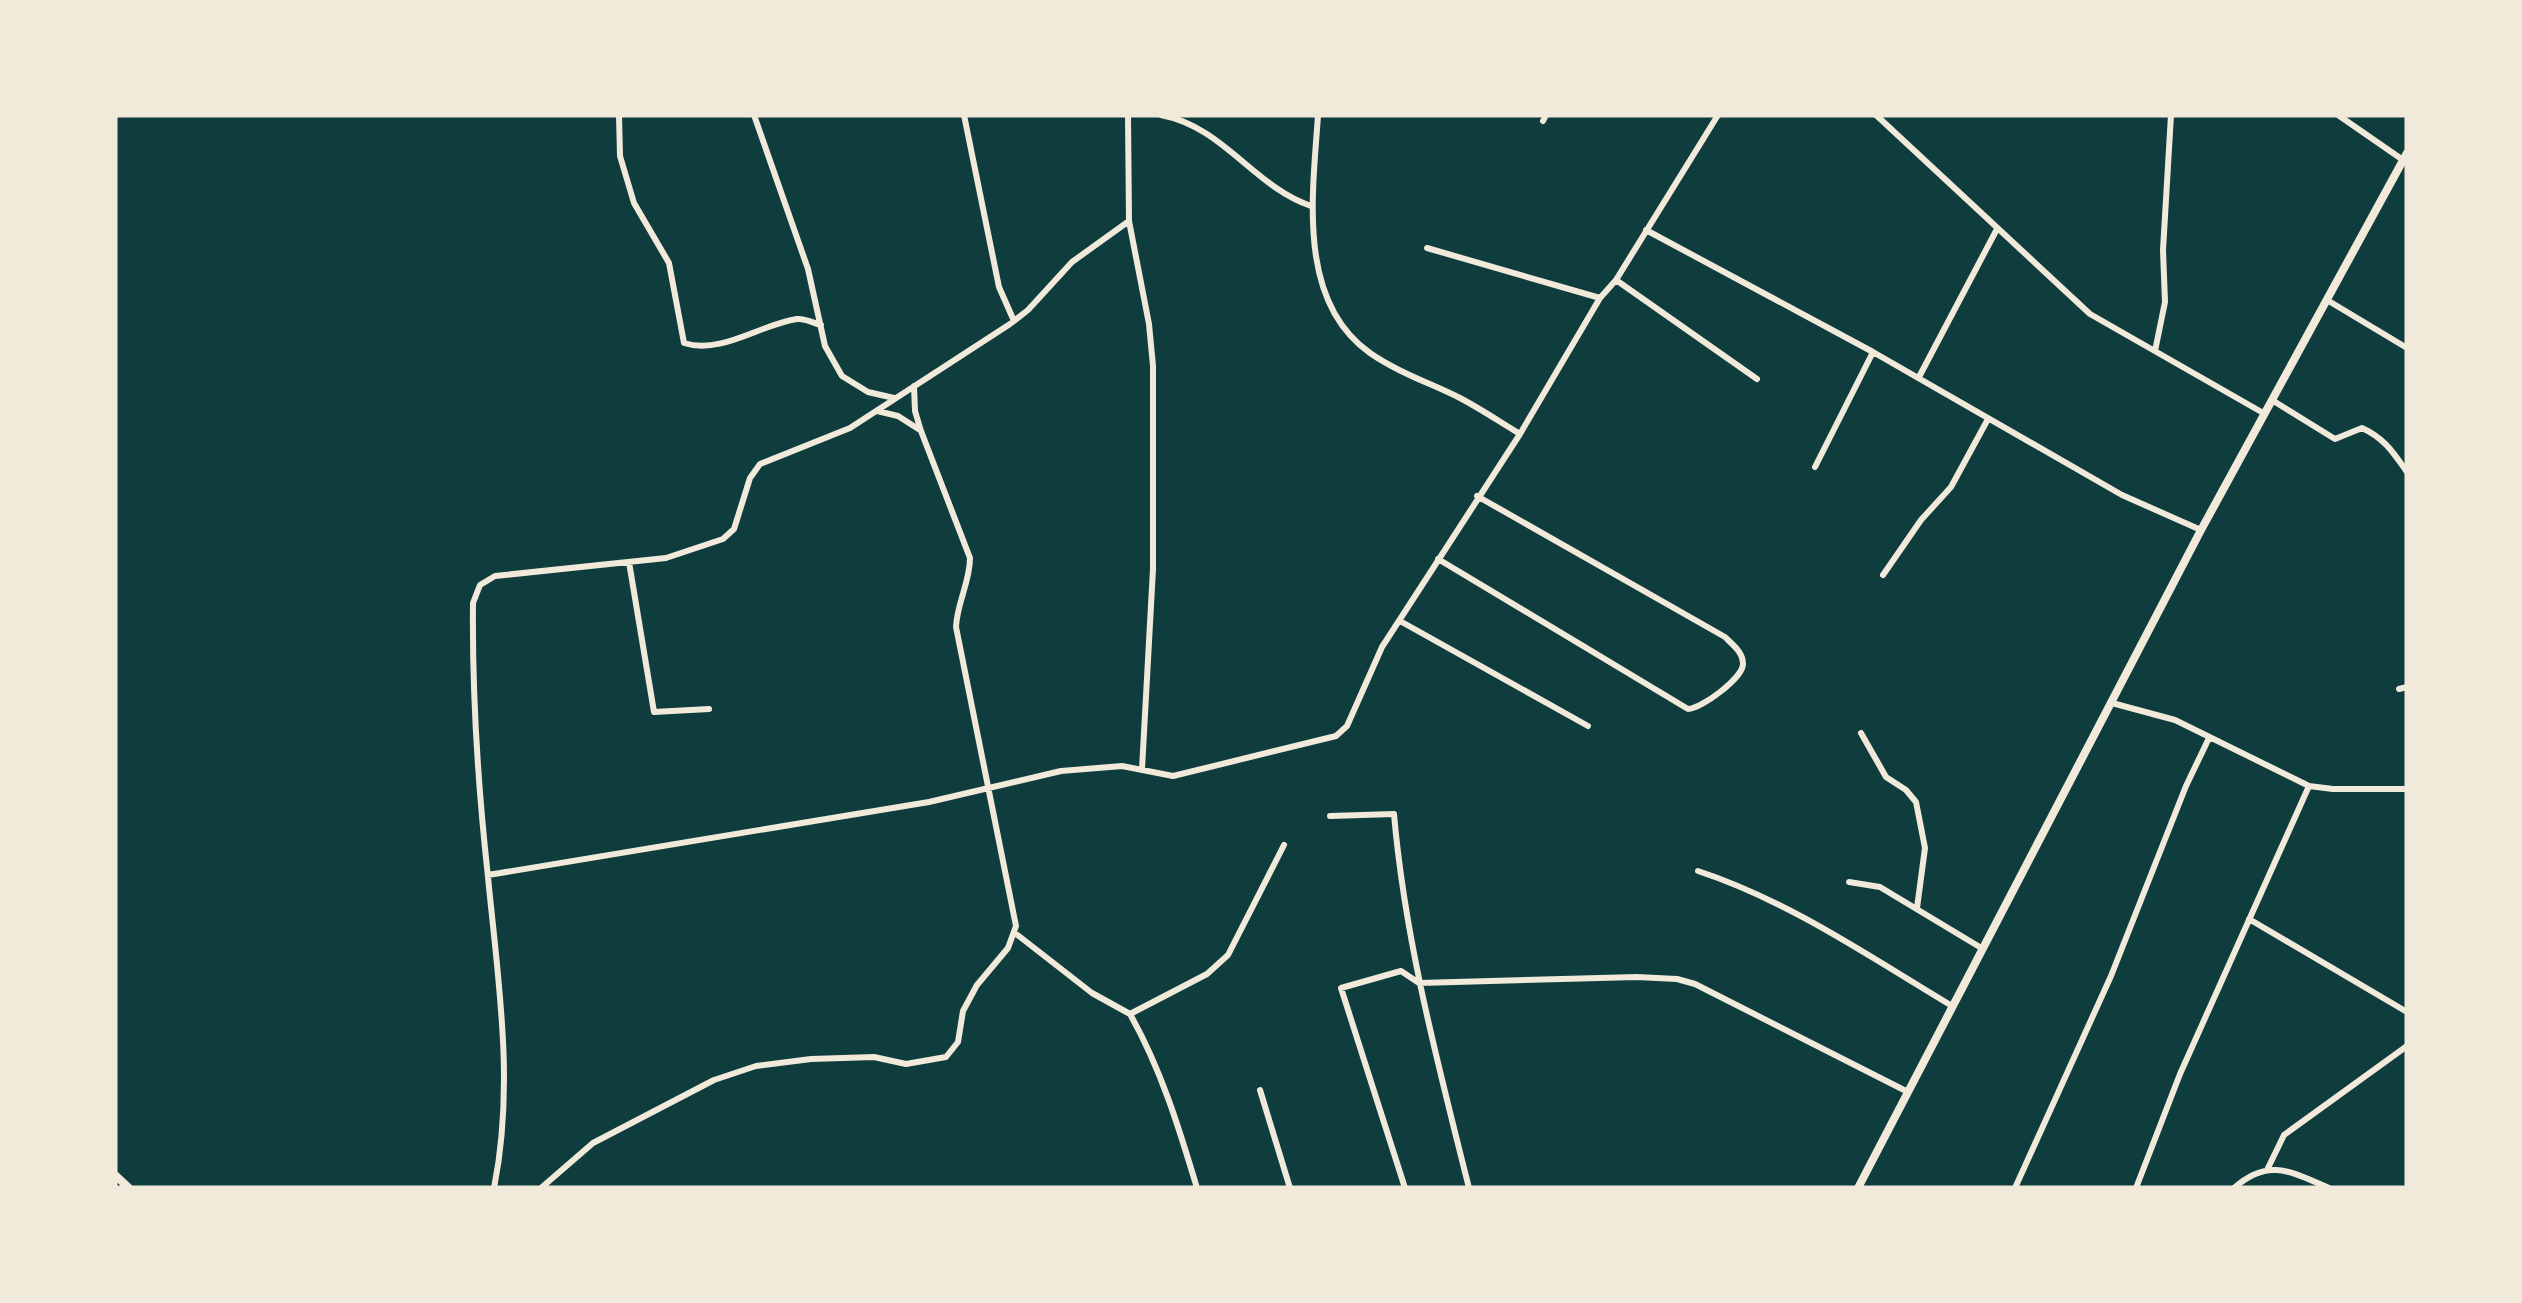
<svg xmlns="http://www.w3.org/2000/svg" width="2522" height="1303" viewBox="0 0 2522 1303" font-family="Merriweather,serif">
<rect width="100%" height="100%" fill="#0f3d3e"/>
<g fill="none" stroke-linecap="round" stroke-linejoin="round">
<path stroke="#f1e9da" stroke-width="6" d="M619 115 620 156 634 203 669 263 684 343C721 355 761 324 797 319 805 318 813 323 821 325
M754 115 808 269 825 346 842 376 868 392 894 398
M964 115 999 287 1014 321
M1128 115 1129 221 1149 324 1153 366V569L1142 769
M1161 115C1224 127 1253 186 1311 206
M1318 115C1313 192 1296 301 1370 353 1399 373 1430 383 1460 398 1481 409 1500 422 1520 434
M1876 115 2090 314 2265 414
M2338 115 2403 160
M1543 121 1546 115
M1646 230 1873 352 2122 495 2201 530
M1427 248 1600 298
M1616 280 1757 379
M2327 300 2407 348
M2155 351 2165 302 2163 250 2171 115
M1919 377 1997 229
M2272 400 2335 439 2362 428C2384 438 2393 452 2407 472
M877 411 898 416 920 430
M1815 467 1873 352
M1438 559 1688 709C1701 709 1743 678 1743 664 1743 652 1733 645 1725 637L1477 496
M629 562 654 712 709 709
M1883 575 1921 520 1951 487 1988 419
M1400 621 1588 726
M2399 689 2407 687
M2112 703 2175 720 2309 786 2333 789H2407
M1861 733 1886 777 1906 790 1916 802 1925 848 1917 908
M1330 816 1394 814C1405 941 1438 1064 1469 1188
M1698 871C1789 901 1870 957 1952 1006
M488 875 929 802 1061 771 1122 766 1173 776 1336 736 1347 726 1382 647 1520 434 1600 298 1616 280 1718 115
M1849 882 1880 887 1983 949
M2249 919 2407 1012
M1015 933 1092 993 1130 1014 1207 974 1228 955 1284 845
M1130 1014C1161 1069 1179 1128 1197 1188
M1260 1090 1290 1188
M2268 1168 2284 1135 2407 1046
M494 1188C515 1084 498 981 488 877 478 786 472 695 473 603L480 585 495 576 666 558 723 539 734 529 750 478 760 464 850 428 1010 324 1028 310 1072 262 1129 221
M541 1188 593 1143 714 1080 756 1066 811 1059 874 1057 906 1064 946 1057 958 1042 963 1011 977 985 1008 948 1016 926 956 627C957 603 970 582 970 558L921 431 915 411 914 386
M1405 1188 1341 988 1401 971 1419 983 1637 977 1677 979 1695 984 1908 1092
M2015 1188 2111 976 2186 786 2209 738
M2136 1188 2180 1074 2309 786
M2234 1188C2269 1157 2291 1172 2329 1188"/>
<path stroke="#f1e9da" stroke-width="8" d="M115 1175 129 1188
M1858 1188 2201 530 2407 153"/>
</g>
<rect width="2522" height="1303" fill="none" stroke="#f1e9da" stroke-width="235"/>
</svg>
